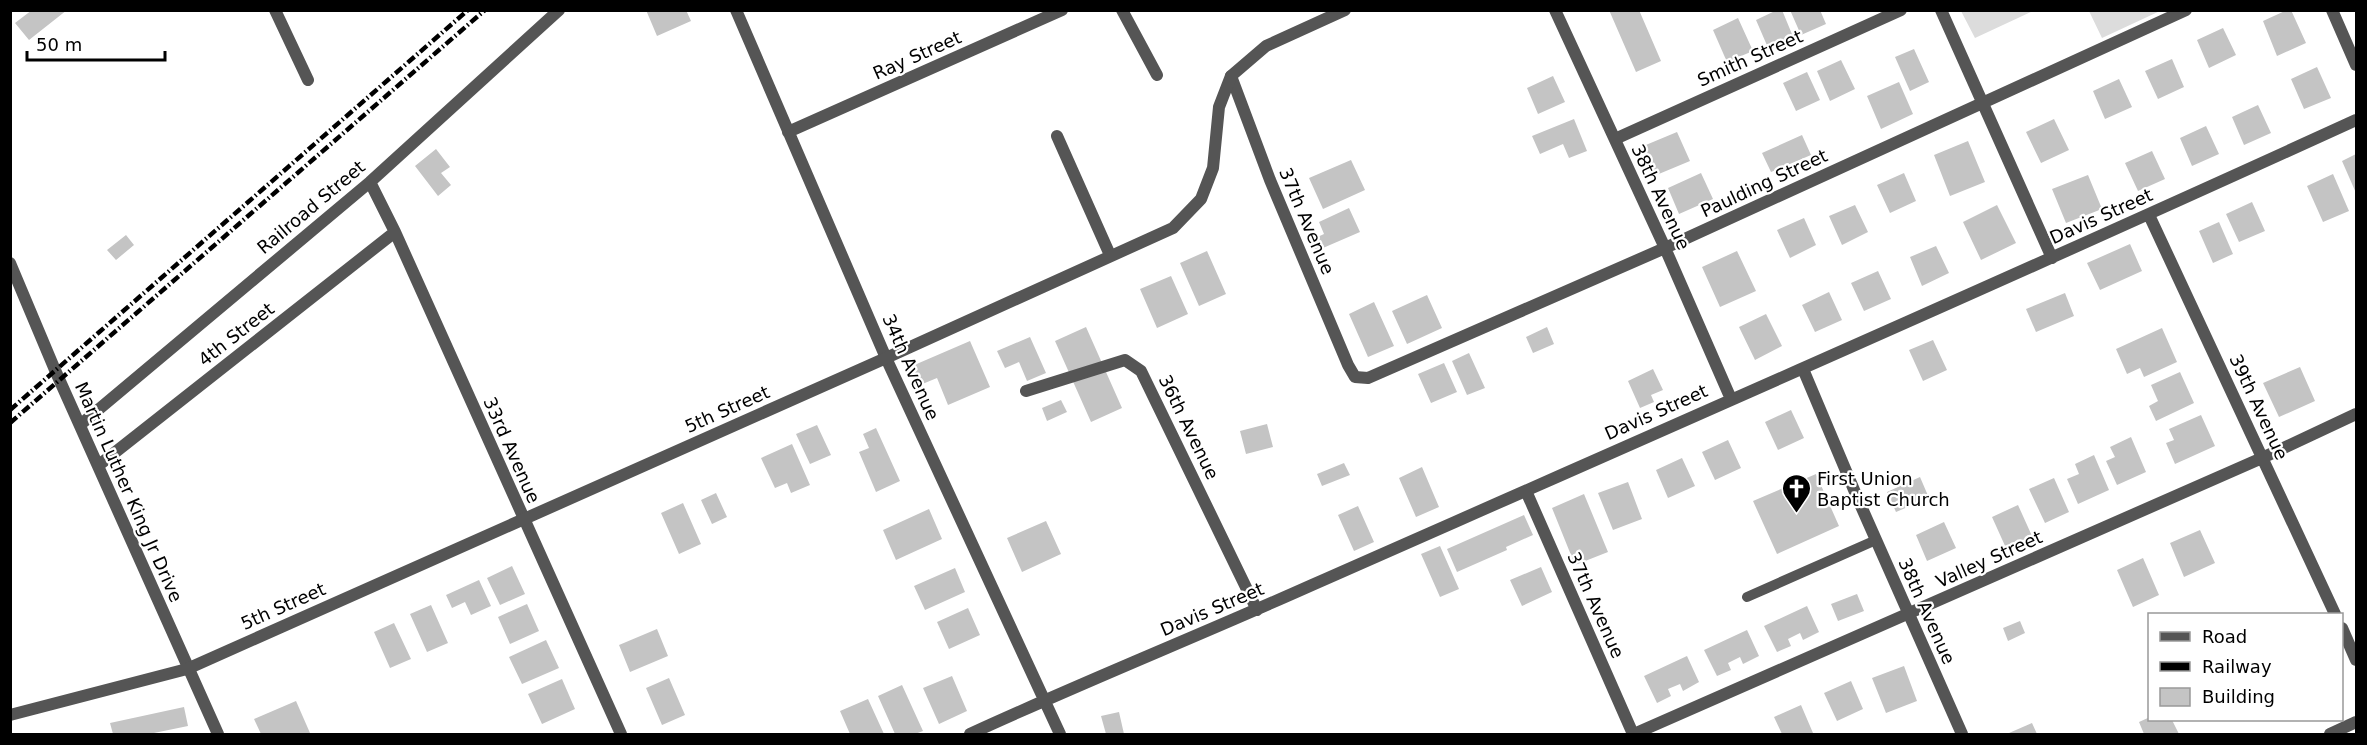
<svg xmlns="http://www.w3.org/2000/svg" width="2367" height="745" viewBox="0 0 2367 745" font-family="'DejaVu Sans',sans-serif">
<rect width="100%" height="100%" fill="#fff"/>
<path fill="#dcdcdc" d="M1961 11H2033L1975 38Z
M2089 11H2160L2102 38Z"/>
<path fill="#c4c4c4" d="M32 10H67L29 40 15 23Z
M646 10H686L691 21 657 36Z
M1609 10H1639L1661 61 1636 72Z
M1777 10H1782L1794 39 1769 50 1756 20Z
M1790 10H1820L1826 24 1801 35Z
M2287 10H2291L2306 43 2277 56 2263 21Z
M1738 18 1753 51 1727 62 1713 30Z
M2223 28 2236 55 2209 68 2197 40Z
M1914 49 1929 82 1910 91 1895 57Z
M2172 59 2184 87 2158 99 2145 71Z
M1841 60 1855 89 1830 101 1817 71Z
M2317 67 2331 98 2304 109 2291 79Z
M1807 72 1820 100 1796 111 1783 83Z
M1553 76 1565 102 1538 114 1527 88Z
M2119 79 2132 107 2105 119 2093 91Z
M1899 82 1913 114 1881 129 1867 96Z
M2258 105 2271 133 2244 145 2232 117Z
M1574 119 1587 151 1569 158 1563 144 1540 154 1532 136Z
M2054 119 2069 150 2041 163 2026 132Z
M2206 126 2219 154 2192 166 2180 138Z
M1677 132 1690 161 1654 176 1641 147Z
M1802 135 1811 155 1771 172 1762 153Z
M1968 141 1985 182 1950 196 1934 155Z
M436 149 450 167 441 173 451 185 438 196 415 166Z
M2152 151 2165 179 2138 191 2125 163Z
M2356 154V193L2342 161Z
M1351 160 1365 190 1323 209 1309 178Z
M1701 173 1713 199 1679 214 1668 188Z
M1904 173 1916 201 1890 213 1877 185Z
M2333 174 2349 211 2323 222 2307 186Z
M2088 175 2102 209 2066 223 2052 189Z
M2252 202 2265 231 2239 242 2226 214Z
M1855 205 1868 232 1842 245 1829 216Z
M1997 205 2016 243 1981 260 1963 222Z
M1349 208 1360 232 1316 251 1311 240 1324 234 1319 222Z
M1804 218 1816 245 1790 258 1777 230Z
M2219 222 2233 254 2213 263 2199 231Z
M126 235 134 245 116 260 107 250Z
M2130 244 2142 271 2100 290 2087 263Z
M1936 246 1949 273 1922 286 1910 257Z
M1207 251 1226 294 1199 306 1180 263Z
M1737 251 1756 291 1720 307 1702 267Z
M1878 271 1891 299 1864 311 1851 283Z
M1171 276 1188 314 1157 328 1140 289Z
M1829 292 1842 320 1815 332 1802 305Z
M2065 293 2074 316 2036 332 2026 309Z
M1427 295 1442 328 1407 344 1392 311Z
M1374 302 1394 346 1368 357 1349 314Z
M1766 314 1782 346 1755 360 1739 327Z
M1086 327 1122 408 1091 422 1055 341Z
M1547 327 1554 344 1533 353 1526 337Z
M2162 328 2177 362 2144 377 2140 368 2127 374 2116 349Z
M1030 337 1046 373 1027 381 1019 362 1005 368 997 351Z
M1933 340 1947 370 1923 381 1909 350Z
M970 341 990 387 948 405 937 378 920 385 912 366Z
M1469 353 1485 388 1467 395 1452 361Z
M1444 363 1457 392 1431 403 1418 374Z
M2300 367 2315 401 2279 417 2263 383Z
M1653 369 1663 390 1651 395 1654 402 1640 408 1628 381Z
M2180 372 2194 403 2156 421 2149 406 2158 401 2151 385Z
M1061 400 1067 412 1047 421 1042 408Z
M1791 410 1804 438 1778 450 1765 422Z
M2201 415 2215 446 2175 464 2166 443 2174 440 2169 429Z
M1267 424 1273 447 1246 454 1240 431Z
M817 425 831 455 810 464 796 434Z
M876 428 900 481 876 492 859 452 869 448 863 434Z
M2131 437 2146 472 2117 485 2106 461 2115 457 2110 447Z
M1728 440 1741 468 1715 480 1702 452Z
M792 444 810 485 791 493 787 483 775 488 761 458Z
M2094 455 2109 490 2078 504 2067 479 2079 474 2075 464Z
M1682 458 1695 486 1668 498 1656 470Z
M1344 463 1350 475 1322 486 1317 474Z
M1422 467 1439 507 1416 517 1399 478Z
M1816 474 1839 526 1777 554 1753 501Z
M1920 477 1929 498 1896 512 1887 492Z
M2054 478 2069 512 2045 523 2029 489Z
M1628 482 1642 519 1613 530 1598 493Z
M716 493 727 517 712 524 701 500Z
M1584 494 1608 552 1575 565 1552 508Z
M683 503 701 544 679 554 661 513Z
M2018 505 2032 536 2006 548 1992 517Z
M1358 506 1374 542 1354 551 1338 515Z
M929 509 942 539 896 560 883 530Z
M1524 515 1533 535 1506 547 1507 550 1457 572 1447 549Z
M1046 521 1061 554 1022 572 1007 538Z
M1944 522 1956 548 1927 561 1916 535Z
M2200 530 2215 563 2184 577 2170 543Z
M1440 546 1459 589 1440 597 1421 554Z
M2143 558 2159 595 2133 607 2117 570Z
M512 566 525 594 500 605 487 578Z
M1541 567 1552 592 1522 606 1510 580Z
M955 568 965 592 925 610 914 586Z
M479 580 491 606 471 615 465 602 452 608 446 595Z
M1857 594 1864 611 1838 621 1831 604Z
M527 604 539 631 510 644 498 617Z
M431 605 448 643 427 652 410 614Z
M1807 606 1819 632 1803 640 1800 633 1788 639 1791 646 1777 652 1764 626Z
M968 608 980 635 949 649 937 622Z
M2020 621 2025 633 2008 641 2003 628Z
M394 623 411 659 390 668 374 632Z
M657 629 668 656 630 672 619 645Z
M1747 630 1759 656 1743 664 1740 657 1728 663 1731 670 1717 676 1704 650Z
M546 640 559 668 522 684 509 657Z
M1687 656 1699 682 1683 691 1680 684 1668 689 1671 696 1657 703 1644 676Z
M1904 666 1917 701 1886 713 1872 678Z
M952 676 967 711 939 724 923 688Z
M669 678 685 715 662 725 646 688Z
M562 679 575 709 542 724 528 694Z
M1851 681 1863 709 1837 721 1824 693Z
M902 685 923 731 915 734H895L878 696Z
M868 699 884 734H850L840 711Z
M296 701 310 733 261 734 254 719Z
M1801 705 1813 733 1782 734 1774 717Z
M184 707 188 726 149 734H113L110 723Z
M1119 712 1124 734H1106L1101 716Z
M2150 717V720H2172L2179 734H2144L2139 722Z
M2032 723 2037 734H2010L2009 733Z"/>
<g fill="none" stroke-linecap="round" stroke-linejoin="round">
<path stroke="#555" stroke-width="10" d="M1747 597 1876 540"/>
<path stroke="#555" stroke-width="12" d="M275 10 308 80
M736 10 886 358 1060 734
M1122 10 1157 75
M1555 10 1665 248 1731 399
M1941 10 2052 258
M2332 10 2356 65
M1231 76 1270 180 1348 365 1355 377 1368 378 1665 248 2186 10
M788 132 1062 10
M1057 136 1110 255
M1615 139 1901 10
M370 182 395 232 621 734
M2149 215 2335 614
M10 263 55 370 218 734
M1803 369 1857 497 1962 734
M1026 391 1125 360 1141 371 1257 610
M80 425 370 182 559 10
M99 465 395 232
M1526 491 1633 734
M2342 628 2356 660
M970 734C1083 682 1198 636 1312 585 1661 431 2010 278 2356 120
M1634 734 2262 458 2356 414
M2330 734 2356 722"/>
<path stroke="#555" stroke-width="12" d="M10 715 187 669 886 358 1173 228 1201 199 1213 168 1219 107 1231 76 1266 46 1345 10"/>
<path stroke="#000" stroke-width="4.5" stroke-dasharray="9 3 1.5 3" stroke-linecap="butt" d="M10 410 468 10
M10 423 485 10"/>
</g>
<defs>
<symbol id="church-pin" viewBox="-11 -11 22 30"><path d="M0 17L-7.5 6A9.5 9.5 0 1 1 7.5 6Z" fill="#000" stroke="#fff"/><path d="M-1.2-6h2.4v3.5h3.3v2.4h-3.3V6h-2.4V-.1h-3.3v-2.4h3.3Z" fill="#fff"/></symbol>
</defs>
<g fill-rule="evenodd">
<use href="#church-pin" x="1780" y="472" width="33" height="45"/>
</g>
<g text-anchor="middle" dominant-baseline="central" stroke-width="4.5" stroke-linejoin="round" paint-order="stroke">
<g font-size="18" fill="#000" stroke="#fff">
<text transform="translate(917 55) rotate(-24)">Ray Street</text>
<text transform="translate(1750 58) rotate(-24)">Smith Street</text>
<text transform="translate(1764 183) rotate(-25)">Paulding Street</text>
<text transform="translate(1661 197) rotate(65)">38th Avenue</text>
<text transform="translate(311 207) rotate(-40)">Railroad Street</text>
<text transform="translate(2101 216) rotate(-24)">Davis Street</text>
<text transform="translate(1307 221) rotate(67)">37th Avenue</text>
<text transform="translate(236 334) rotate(-38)">4th Street</text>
<text transform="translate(911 367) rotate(66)">34th Avenue</text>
<text transform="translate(2259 407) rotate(65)">39th Avenue</text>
<text transform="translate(727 409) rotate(-24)">5th Street</text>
<text transform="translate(1656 412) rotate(-24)">Davis Street</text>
<text transform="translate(1189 427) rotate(64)">36th Avenue</text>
<text transform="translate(512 450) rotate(66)">33rd Avenue</text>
<text transform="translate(129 492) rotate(66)">Martin Luther King Jr Drive</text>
<text transform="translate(1989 559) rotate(-24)">Valley Street</text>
<text transform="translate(1596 605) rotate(66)">37th Avenue</text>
<text transform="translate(283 606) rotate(-24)">5th Street</text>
<text transform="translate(1212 609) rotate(-23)">Davis Street</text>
<text transform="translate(1927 611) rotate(66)">38th Avenue</text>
</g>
<g font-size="18" fill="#000" stroke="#fff" text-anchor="start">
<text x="1817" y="478">First Union<tspan x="1817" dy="21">Baptist Church</tspan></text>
</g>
</g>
<rect width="2367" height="745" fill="none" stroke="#000000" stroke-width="24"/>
<rect x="2148" y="613" width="195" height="108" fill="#ffffff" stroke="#999999" stroke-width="1.5"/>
<rect x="2160" y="632" width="30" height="9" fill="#555555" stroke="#999999" stroke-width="1.5"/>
<text x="2202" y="643" font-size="18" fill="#000000">Road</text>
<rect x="2160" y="662" width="30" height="9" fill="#000000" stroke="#999999" stroke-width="1.5"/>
<text x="2202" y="673" font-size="18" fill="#000000">Railway</text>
<rect x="2160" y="688" width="30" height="18" fill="#c4c4c4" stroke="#999999" stroke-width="1.5"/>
<text x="2202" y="703" font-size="18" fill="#000000">Building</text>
<path d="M27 51v9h138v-9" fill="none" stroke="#000000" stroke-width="3"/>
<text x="36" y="51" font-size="18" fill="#000000" stroke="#ffffff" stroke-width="4.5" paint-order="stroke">50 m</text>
</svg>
